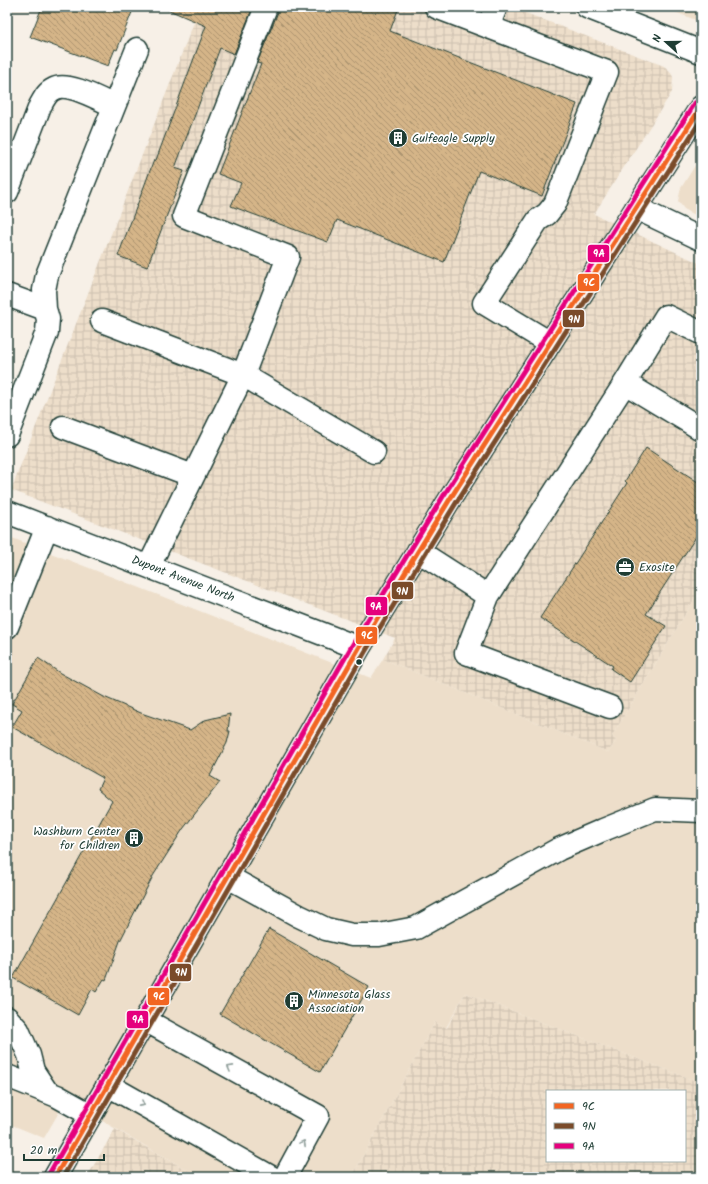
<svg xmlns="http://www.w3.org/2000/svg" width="708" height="1184" viewBox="0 0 708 1184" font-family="Kalam,sans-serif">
<defs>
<pattern id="industrial-grid" width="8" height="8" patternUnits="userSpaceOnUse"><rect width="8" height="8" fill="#eddeca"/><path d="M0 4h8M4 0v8" fill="none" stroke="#cbbfae"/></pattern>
<pattern id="building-back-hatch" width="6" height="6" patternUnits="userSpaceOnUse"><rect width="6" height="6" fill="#d5b588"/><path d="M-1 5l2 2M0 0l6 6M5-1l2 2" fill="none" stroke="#ac9470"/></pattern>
</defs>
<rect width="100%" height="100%" fill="#f7f0e7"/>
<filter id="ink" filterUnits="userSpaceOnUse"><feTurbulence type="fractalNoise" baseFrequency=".025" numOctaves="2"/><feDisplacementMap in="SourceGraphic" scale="8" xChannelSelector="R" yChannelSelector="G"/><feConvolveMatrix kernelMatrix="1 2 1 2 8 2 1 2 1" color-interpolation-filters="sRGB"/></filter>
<g filter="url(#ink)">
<path fill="#eddeca" d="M662 7H701V22Z
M701 156V218L684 209 678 201 681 188Z
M7 536 371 678 383 659 608 752 616 741 612 736 701 588V1083L465 993 446 1028 435 1022 352 1177H199L66 1100 44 1138 7 1123Z"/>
<path fill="url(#industrial-grid)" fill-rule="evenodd" d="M200 7H510L664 66 670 71 673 77 672 92 594 214 701 264V588L612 736 616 741 608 752 383 659 395 638 11 490Z
M465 993 701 1083V1177H352L435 1022 447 1028ZM547 1091H685V1161H547Z
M115 1129 199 1177H87Z"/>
<path fill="url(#building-back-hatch)" stroke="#1f3d34" d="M42 7H134L117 50 115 49 108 66 30 37Z
M162 7H253L234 54 220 48 175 168 184 171 147 267 118 256 154 160H156L206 26Z
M278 7H399L390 31 577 104 542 196 479 171 444 262 337 220 328 242 231 206 241 183 218 174 261 64 257 63 278 12Z
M646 448 701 484V529L646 614 666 626 630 682 611 669 613 666 540 618 627 483 625 481Z
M38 658 60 673 104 697 141 713 190 730 205 720 230 714 228 731H230L227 743 210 776 220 782 183 829 153 876 120 941 106 980 104 979 96 992 92 989 78 1015 13 978 112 801 98 789 103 778 12 727 22 710 12 704Z
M269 929 369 987 320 1072 220 1014Z"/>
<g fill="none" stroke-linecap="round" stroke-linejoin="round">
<defs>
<path id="minor" d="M436 7 607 72 555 204 547 214 538 220 484 303 550 343
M587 7 701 52
M488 27 496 7
M7 192 40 106C44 99 47 92 54 89 67 81 101 100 114 106
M636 208 701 239
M7 295 45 309
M102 321 243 375 288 257 184 216 266 7
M625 383 701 429
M63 427 193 476
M7 435 47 332 48 319 45 309 44 290 47 275 137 49
M7 512 359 648
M418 551 488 596 625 383 666 316 701 333
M149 566 243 375 374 452
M488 596 466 653 610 707
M7 627 47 527
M228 877 299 916 326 929 352 935H379L416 928 559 849 603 830 655 809 701 811
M7 1018 18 1030 29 1055 33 1071 47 1092
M145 1020 318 1116 285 1177
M7 1076 57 1096 91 1115
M108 1085 271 1177
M55 1177 359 648 450 499 701 107"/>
</defs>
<use href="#minor" stroke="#1f3d34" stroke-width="25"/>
<use href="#minor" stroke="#fff" stroke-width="22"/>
<defs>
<path id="bus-1" d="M55 1177 359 648 450 499 701 107"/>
<path id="bus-2" d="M63 1177 365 652 456 503 701 120"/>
<path id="bus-3" d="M49 1174 353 644 444 495 695 103"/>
</defs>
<use href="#bus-1" stroke="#fff" stroke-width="8"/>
<use href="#bus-2" stroke="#fff" stroke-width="8"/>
<use href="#bus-3" stroke="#fff" stroke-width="8"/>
<use href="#bus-1" stroke="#f26522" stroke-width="5"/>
<use href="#bus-2" stroke="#7a4b2a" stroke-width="5"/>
<use href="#bus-3" stroke="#e5007d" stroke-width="5"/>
</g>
<defs><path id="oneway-chevron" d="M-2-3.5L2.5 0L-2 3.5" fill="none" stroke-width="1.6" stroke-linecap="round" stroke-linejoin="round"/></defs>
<g stroke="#8f9e9a">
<use href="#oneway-chevron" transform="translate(230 1068) rotate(-151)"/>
<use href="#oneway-chevron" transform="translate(142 1104) rotate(29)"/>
<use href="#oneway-chevron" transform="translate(303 1143) rotate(-62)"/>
</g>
</g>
<defs>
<symbol id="building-disc" viewBox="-11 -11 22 22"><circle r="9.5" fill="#1f3d34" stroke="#fff"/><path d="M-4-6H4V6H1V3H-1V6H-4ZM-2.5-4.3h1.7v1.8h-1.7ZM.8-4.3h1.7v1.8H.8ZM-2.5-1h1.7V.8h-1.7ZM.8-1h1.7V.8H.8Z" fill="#fff"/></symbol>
<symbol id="office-disc" viewBox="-11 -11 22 22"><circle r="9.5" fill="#1f3d34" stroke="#fff"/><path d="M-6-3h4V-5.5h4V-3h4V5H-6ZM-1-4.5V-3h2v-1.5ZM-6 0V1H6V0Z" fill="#fff"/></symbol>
</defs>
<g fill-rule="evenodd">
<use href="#building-disc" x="387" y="127" width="22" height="22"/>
<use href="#office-disc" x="614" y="556" width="22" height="22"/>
<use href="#building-disc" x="123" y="827" width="22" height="22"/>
<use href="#building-disc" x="283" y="990" width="22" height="22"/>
</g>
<circle fill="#1f3d34" stroke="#fff" stroke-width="1.5" cx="359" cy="662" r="3.5"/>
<g text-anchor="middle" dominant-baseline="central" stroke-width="3.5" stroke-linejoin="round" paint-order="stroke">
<g font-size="12" fill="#1f3d34" stroke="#fff" text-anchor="start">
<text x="412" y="138">Gulfeagle Supply</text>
<text x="639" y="567">Exosite</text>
<text x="120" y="831" text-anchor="end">Washburn Center<tspan x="120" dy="14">for Children</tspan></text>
<text x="308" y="994">Minnesota Glass<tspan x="308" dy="14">Association</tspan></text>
</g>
<g font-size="12" fill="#1f3d34" stroke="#fff">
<text transform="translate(183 579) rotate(21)">Dupont Avenue North</text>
</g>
</g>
<g stroke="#fff" stroke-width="1.5">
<rect x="587" y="244" width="23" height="19" rx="4" fill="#e5007d"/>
<rect x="577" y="273" width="23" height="19" rx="4" fill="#f26522"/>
<rect x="562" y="309" width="23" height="19" rx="4" fill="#7a4b2a"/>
<rect x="391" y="581" width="23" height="19" rx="4" fill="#7a4b2a"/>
<rect x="365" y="596" width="23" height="20" rx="4" fill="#e5007d"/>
<rect x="355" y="626" width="23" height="19" rx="4" fill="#f26522"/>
<rect x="169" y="963" width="23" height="19" rx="4" fill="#7a4b2a"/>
<rect x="147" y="987" width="23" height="19" rx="4" fill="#f26522"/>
<rect x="126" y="1010" width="23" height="19" rx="4" fill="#e5007d"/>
</g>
<g font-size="11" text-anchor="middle" font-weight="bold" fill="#fff">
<text x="599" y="257">9A</text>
<text x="589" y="286">9C</text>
<text x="574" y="323">9N</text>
<text x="402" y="595">9N</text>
<text x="376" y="610">9A</text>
<text x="367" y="639">9C</text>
<text x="181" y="976">9N</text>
<text x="159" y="1000">9C</text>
<text x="138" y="1023">9A</text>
</g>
<rect width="708" height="1184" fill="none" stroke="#fff" stroke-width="24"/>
<rect x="12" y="12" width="684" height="1160" fill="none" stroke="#1f3d34" stroke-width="1.5" filter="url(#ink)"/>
<rect x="546" y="1090" width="140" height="72" fill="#ffffff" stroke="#a5b1ae"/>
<rect x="554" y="1103" width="20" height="6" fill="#f26522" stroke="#a5b1ae"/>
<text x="582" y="1110" font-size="12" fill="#1f3d34">9C</text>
<rect x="554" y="1123" width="20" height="6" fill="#7a4b2a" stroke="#a5b1ae"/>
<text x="582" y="1130" font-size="12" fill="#1f3d34">9N</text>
<rect x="554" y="1143" width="20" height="6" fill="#e5007d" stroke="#a5b1ae"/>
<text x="582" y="1150" font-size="12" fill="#1f3d34">9A</text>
<g transform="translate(666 42) rotate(291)" stroke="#ffffff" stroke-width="3" paint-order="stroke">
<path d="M0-3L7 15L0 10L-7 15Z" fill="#1f3d34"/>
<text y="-6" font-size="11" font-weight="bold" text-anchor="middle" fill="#1f3d34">N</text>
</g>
<path d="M24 1154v6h80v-6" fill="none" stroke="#1f3d34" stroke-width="2"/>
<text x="30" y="1154" font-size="12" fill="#1f3d34" stroke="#ffffff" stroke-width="3" paint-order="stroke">20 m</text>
</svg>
